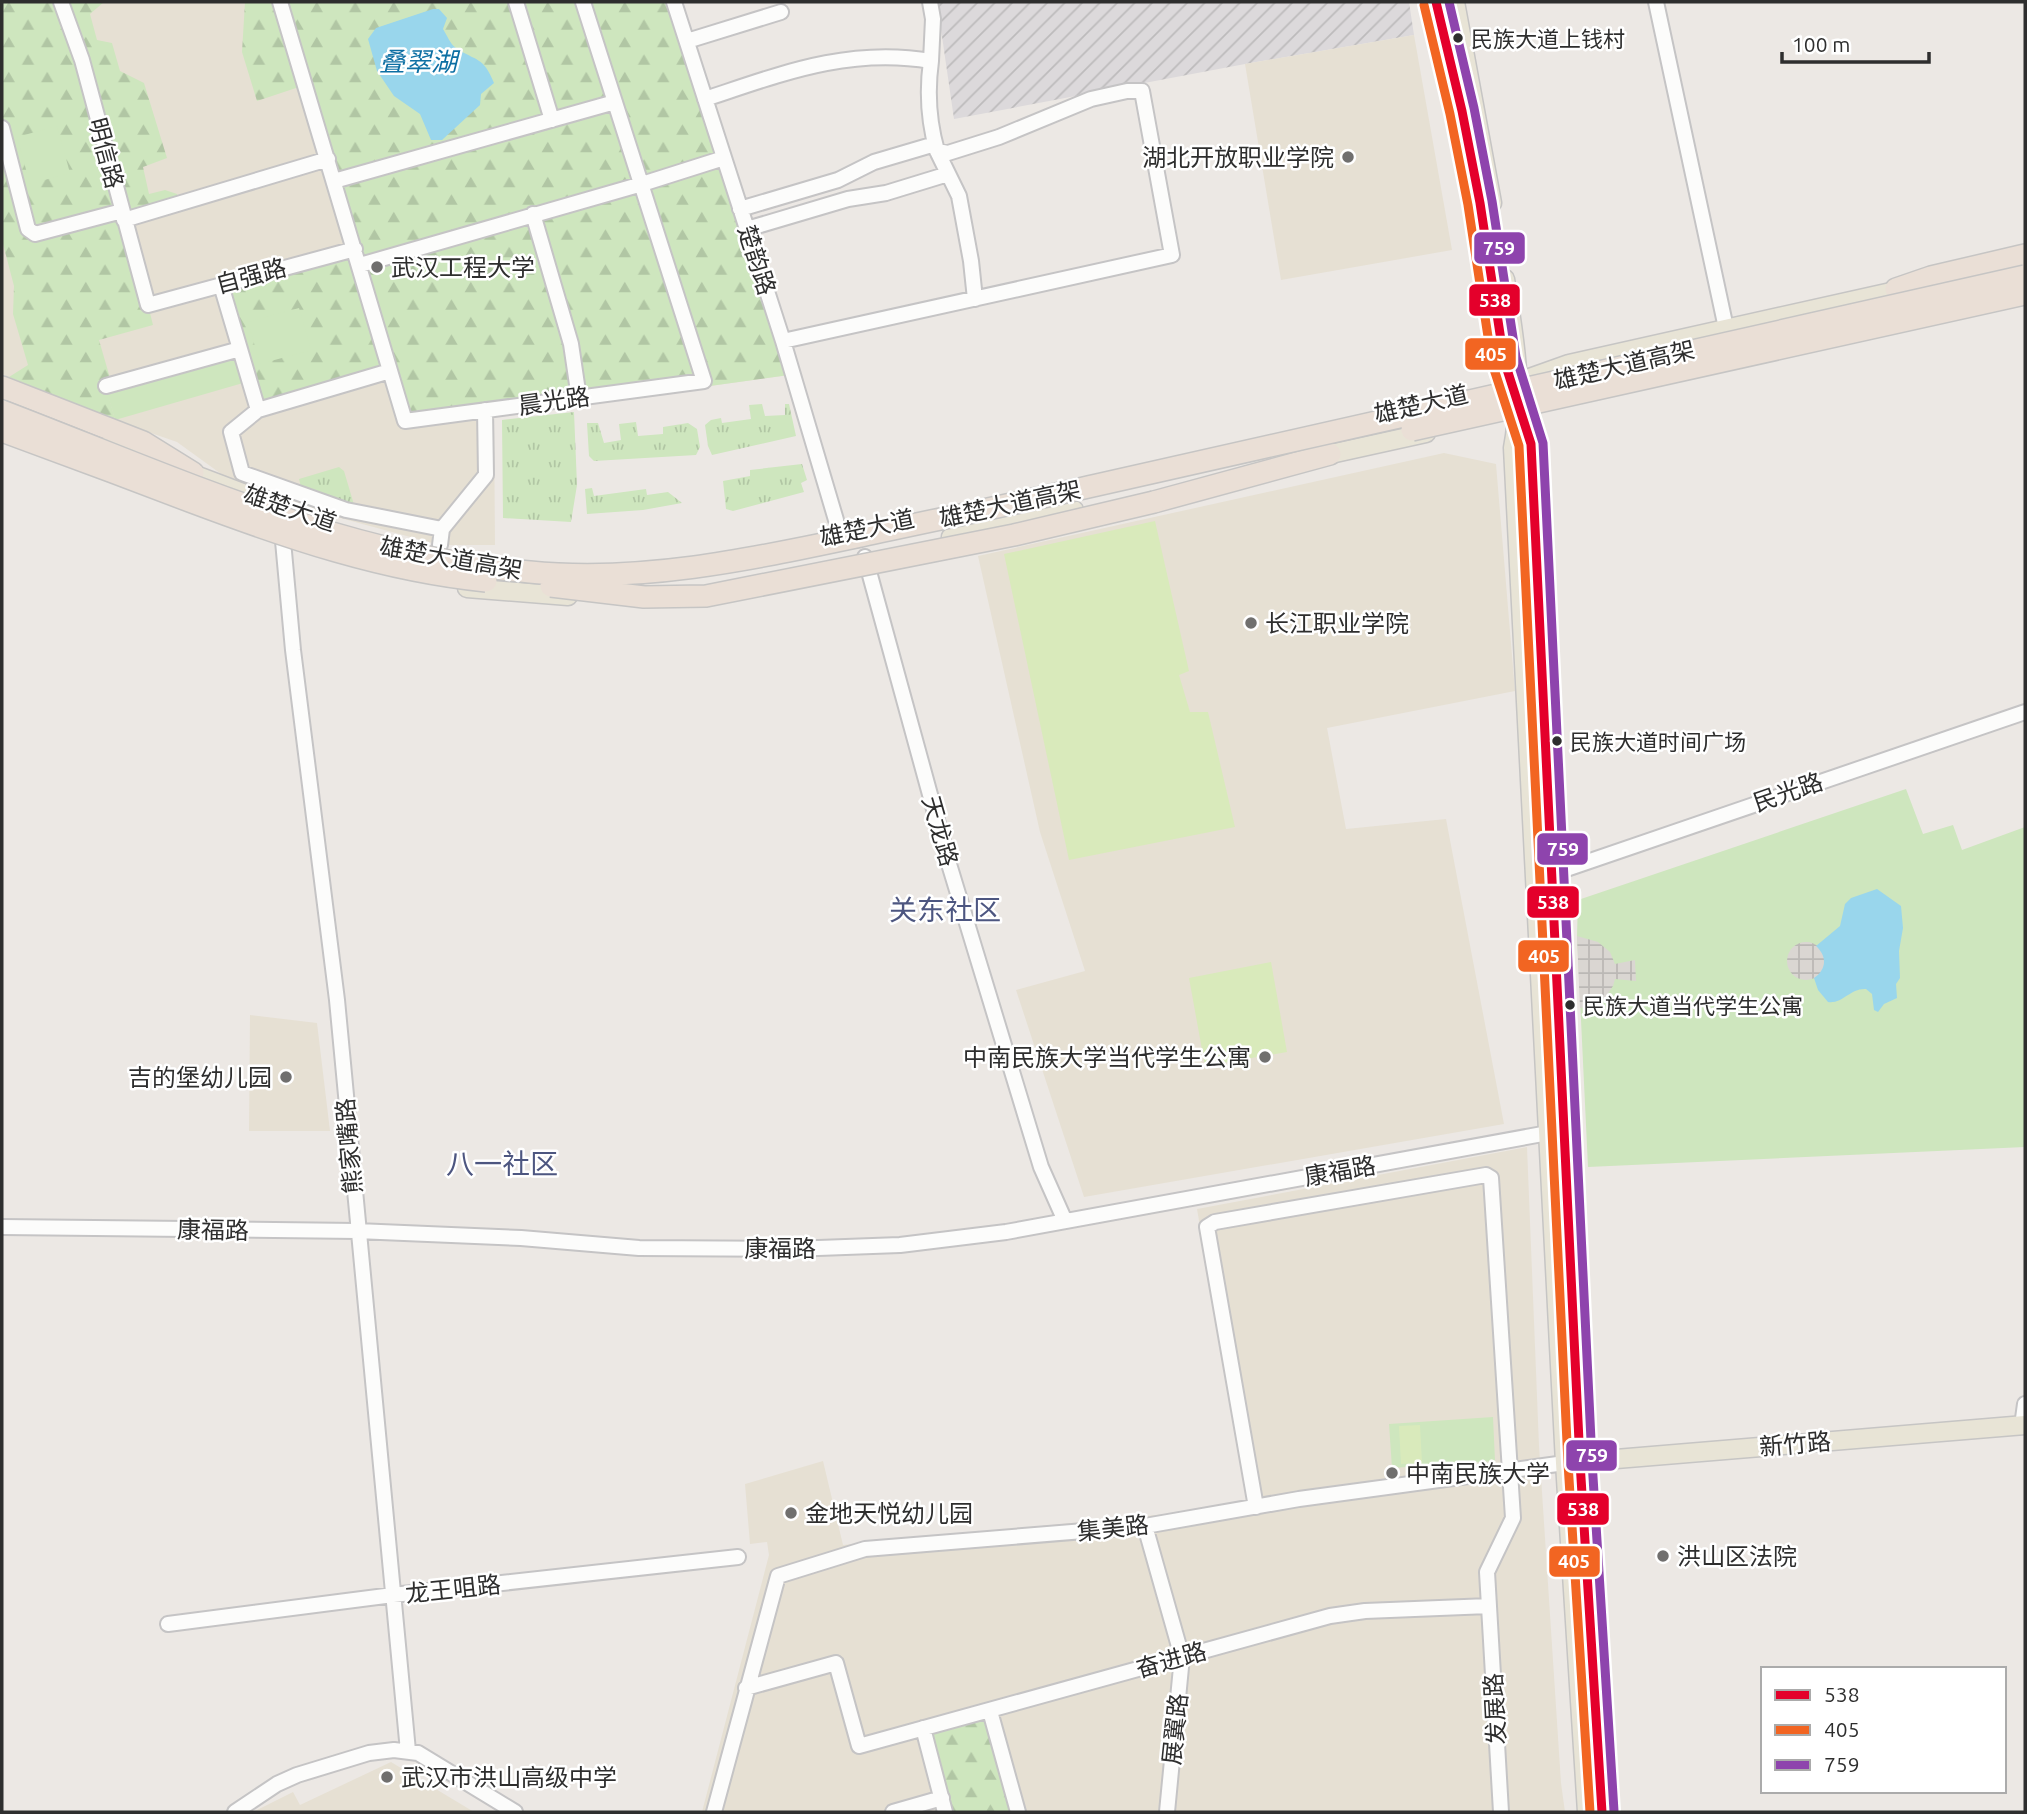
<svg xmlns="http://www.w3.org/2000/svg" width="2027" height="1814" viewBox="0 0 2027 1814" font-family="Ubuntu,'Noto Sans SC',sans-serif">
<defs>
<pattern id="industrial-furrows" width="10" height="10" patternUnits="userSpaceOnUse" patternTransform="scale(1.75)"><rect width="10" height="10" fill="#dcd9db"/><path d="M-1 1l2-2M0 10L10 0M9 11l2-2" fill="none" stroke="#bdbbbc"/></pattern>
<pattern id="grass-tufts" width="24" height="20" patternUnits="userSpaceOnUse" patternTransform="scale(1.75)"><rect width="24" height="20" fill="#cee6be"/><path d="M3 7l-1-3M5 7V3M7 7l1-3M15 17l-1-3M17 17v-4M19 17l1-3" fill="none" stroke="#b1c6a4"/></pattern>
<pattern id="forest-firs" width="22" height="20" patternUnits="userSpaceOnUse" patternTransform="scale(1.75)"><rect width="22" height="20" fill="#cee6be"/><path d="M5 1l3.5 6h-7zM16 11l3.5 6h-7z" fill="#b1c6a4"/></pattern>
<pattern id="plaza-grid" width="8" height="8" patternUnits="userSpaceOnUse" patternTransform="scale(1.75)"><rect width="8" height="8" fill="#dad6d2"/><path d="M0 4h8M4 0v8" fill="none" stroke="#bbb8b5"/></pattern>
</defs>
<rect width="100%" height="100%" fill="#ece8e4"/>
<path fill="url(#industrial-furrows)" d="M937 2H1409L1414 35 1245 64 954 119Z"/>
<path fill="#e6e0d3" d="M2 2H665L789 375 494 416 495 545H440L296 506 235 484 177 442 122 423 2 374Z
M1414 35 1452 250 1281 280 1245 64Z
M1444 453 1496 464 1515 691 1327 728 1346 829 1446 819 1504 1124 1084 1197 1016 990 1085 971 1040 832 978 556Z
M250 1015 317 1023 330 1131H249Z
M1527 1147 1539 1446 1561 1783 1565 1812H702L769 1555 767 1542 750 1544 745 1484 823 1461 843 1545 1166 1514 1247 1501 1197 1209Z
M391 1762 474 1812H253L293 1792 300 1805Z"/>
<path fill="url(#grass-tufts)" d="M762 404 765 416 785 415V404H789L796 436 712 455 708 446 705 425 711 420 721 418 722 423 751 419 749 405Z
M574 412 577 485 571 522 503 518 502 420Z
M636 422 638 436 663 434V427L688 423 697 429 700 447 696 455 594 461 589 456 587 423H598L604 443 621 440 619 424Z
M802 464 807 480 801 483 804 492 733 511 726 509 723 481 750 476V470Z
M339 467 344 471 355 508 302 491 299 479Z
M592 488 594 496 646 489 647 495 668 492 682 503 643 510 587 514 585 489Z"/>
<path fill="url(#forest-firs)" d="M2 2H104L90 14 97 40 112 43 120 71 144 83 167 158 143 167 149 194 165 190 177 194 179 203 131 218 156 302 148 305 153 325 99 340 110 378 106 386 115 420 122 423 9 377 28 365 13 314 14 286 2 240Z
M245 2H665L789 375 494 416 405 421 390 372 258 410 221 285 355 248 305 85 257 101 242 52Z
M983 1718 988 1723 1013 1812H949L930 1739 932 1732Z"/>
<path fill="#cee6be" d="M57 126 70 173 30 184 17 137Z
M299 308 311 350 260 364 248 322Z
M235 355 243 383 115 420 107 392Z
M1906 789 1923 834 1953 825 1962 850 2025 827V1147L1588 1167 1577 936 1578 900Z
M1493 1417 1495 1461 1392 1468 1389 1424Z"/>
<path fill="#d9eabb" d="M1155 521 1189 671 1179 675 1190 712H1208L1235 827 1069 860 1004 554Z
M1271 962 1287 1052 1205 1066 1189 978Z
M1420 1425 1422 1463 1401 1464 1399 1426Z"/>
<path fill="url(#plaza-grid)" d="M1577 936 1598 942 1610 952 1615 964 1635 960 1636 981 1615 979 1613 986 1605 998 1592 1006 1580 1008Z
M1787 961a19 19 0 1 1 38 0a19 19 0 1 1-38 0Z"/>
<path fill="#99d6ec" d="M433 9H439L447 18 443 29C447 35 450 44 456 48 477 62 483 56 494 83L481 94 480 105 442 140H431L420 114 394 96 377 71 368 39 376 28Z
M1877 889 1901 906 1903 928 1899 951 1900 978 1896 984 1897 998 1884 1004 1878 1012 1874 1010 1872 994 1866 989C1850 988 1843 1004 1828 1002L1818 990 1814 978C1827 969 1827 956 1816 946L1840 926 1845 904 1851 898Z"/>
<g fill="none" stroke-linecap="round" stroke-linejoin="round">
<defs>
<path id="minor" d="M61 2 82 60 148 305 355 249
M280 2 405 421 704 381 583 2
M516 2 552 120
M674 2 783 341 836 520
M930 2 933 19 931 61
M1656 2 1726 328
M687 41 781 12
M705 99C781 74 848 47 931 61 927 90 929 123 937 151L948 153 999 137 1091 99 1127 91H1142L1172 255 783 341
M2 128 28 229 35 234 122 211
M937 151 959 196 971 261 975 299
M334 181 615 102
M740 209 838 180 874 162 935 144
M533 214 571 344 579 398
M124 220 328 159
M747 229 848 199 886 193 948 174
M360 265 642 184 724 158
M221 285 258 410 390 371
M106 386 240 349
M258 410 231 432 242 473 346 510 442 529
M283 541 293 650 337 1000 408 1751
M440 545 442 529 486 475 485 410
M865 557 949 864 1041 1167 1065 1221
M1552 874 2025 712
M2 1227 357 1231 521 1238 639 1248 791 1249 900 1245 1006 1232 1548 1133
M2022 1426 2025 1404
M1256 1507 1207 1227 1215 1222 1486 1175 1491 1178 1513 1518 1487 1572 1501 1812
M1145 1526 1182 1657 1167 1812
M168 1624 393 1595 738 1557
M746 1688 836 1663 859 1746 1330 1616 1365 1611 1489 1606
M990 1711 1018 1812
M923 1728 945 1812
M235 1812 277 1784 297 1775 369 1753 394 1750 418 1753 515 1812
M714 1812 778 1576 865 1549 1145 1526 1299 1499 1565 1463
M893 1812 942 1798"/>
<path id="major" d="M1436 2 1462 111 1480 203 1504 360 1531 444 1580 1462 1602 1812
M1455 2 1492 203
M1505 279C1514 337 1524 389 1513 448L1565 1463 1587 1812
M1521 381 1569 364 1909 288
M111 443 261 500
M1317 457 1426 433
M951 537 1074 510
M467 588 568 596
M1568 1463 2025 1425"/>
<path id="highway" d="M1896 289 1931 277 2025 255
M2 387 143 442 193 473
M1154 502 1330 454"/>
</defs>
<use href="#minor" stroke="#c5c4c5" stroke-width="18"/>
<use href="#major" stroke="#c6c5c4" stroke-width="21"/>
<use href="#highway" stroke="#c6c5c4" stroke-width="24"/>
<use href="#minor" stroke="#fcfcfb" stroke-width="14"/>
<use href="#major" stroke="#e8e4d6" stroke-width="18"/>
<use href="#highway" stroke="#eadfd6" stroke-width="21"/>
<defs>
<path id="highway-bridge" d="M2 411C174 477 344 556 530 572 642 583 752 559 861 536 940 519 1018 503 1097 485 1406 416 1715 344 2025 276
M1412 430 2025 294
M2 431C65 454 129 478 192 502 288 538 384 571 486 581
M551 586 644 597 706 596 1014 535 1154 502"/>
</defs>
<use href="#highway-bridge" stroke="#c6c5c4" stroke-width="24" stroke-linecap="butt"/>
<use href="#highway-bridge" stroke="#eadfd6" stroke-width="21"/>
<defs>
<path id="bus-1" d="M1436 2 1462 111 1480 203 1504 360 1531 444 1580 1462 1602 1812"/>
<path id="bus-2" d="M1424 5 1450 114 1468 205 1492 363 1519 446 1568 1463 1590 1812"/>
<path id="bus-3" d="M1449 2 1474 108 1492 201 1516 357 1543 443 1592 1461 1614 1811"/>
</defs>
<use href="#bus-1" stroke="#fff" stroke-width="14"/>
<use href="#bus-2" stroke="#fff" stroke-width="14"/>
<use href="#bus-3" stroke="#fff" stroke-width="14"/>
<use href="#bus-1" stroke="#e4002b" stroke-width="9"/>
<use href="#bus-2" stroke="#f26522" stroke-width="9"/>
<use href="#bus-3" stroke="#8e44ad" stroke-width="9"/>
</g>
<g fill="#2e2e2e" stroke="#fff" stroke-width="2.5">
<circle cx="1458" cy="38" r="6"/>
<circle cx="1557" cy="741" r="6"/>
<circle cx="1570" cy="1005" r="6"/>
</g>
<g fill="#706f6e" stroke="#fff" stroke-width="2.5">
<circle cx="1348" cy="157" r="7"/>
<circle cx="377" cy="267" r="7"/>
<circle cx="1251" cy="623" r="7"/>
<circle cx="1265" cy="1057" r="7"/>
<circle cx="286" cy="1077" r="7"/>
<circle cx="1392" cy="1473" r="7"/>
<circle cx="791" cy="1513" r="7"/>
<circle cx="1663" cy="1556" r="7"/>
<circle cx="387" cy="1777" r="7"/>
</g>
<g text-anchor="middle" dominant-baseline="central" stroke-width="5" stroke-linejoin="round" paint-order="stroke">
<g font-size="22" fill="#2e2e2e" stroke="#fff" text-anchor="start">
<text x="1471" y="38">民族大道上钱村</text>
<text x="1570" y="741">民族大道时间广场</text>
<text x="1583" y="1005">民族大道当代学生公寓</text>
</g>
<g font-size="24" fill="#2e2e2e" stroke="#fff">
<text transform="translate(106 153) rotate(75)">明信路</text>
<text transform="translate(757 260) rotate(72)">楚韵路</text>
<text transform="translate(251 276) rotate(-15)">自强路</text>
<text transform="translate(1624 365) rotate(-13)">雄楚大道高架</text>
<text transform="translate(554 401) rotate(-8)">晨光路</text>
<text transform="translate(1421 404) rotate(-13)">雄楚大道</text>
<text transform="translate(1010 504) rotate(-12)">雄楚大道高架</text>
<text transform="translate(290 508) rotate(19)">雄楚大道</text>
<text transform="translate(867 528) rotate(-12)">雄楚大道</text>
<text transform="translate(451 558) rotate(10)">雄楚大道高架</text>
<text transform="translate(1788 792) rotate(-19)">民光路</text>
<text transform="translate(940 831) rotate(74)">天龙路</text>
<text transform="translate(349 1146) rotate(-95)">熊家嘴路</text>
<text transform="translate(1340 1171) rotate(-10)">康福路</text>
<text transform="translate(213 1230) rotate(1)">康福路</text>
<text x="780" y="1248">康福路</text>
<text transform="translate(1795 1444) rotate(-5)">新竹路</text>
<text transform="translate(1113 1528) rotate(-6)">集美路</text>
<text transform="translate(453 1589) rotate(-6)">龙王咀路</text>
<text transform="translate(1171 1660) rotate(-16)">奋进路</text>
<text transform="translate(1495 1709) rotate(-93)">发展路</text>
<text transform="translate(1175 1729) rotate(-84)">展翼路</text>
</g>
<g font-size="24" fill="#2e2e2e" stroke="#fff" text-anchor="start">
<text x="1334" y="157" text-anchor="end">湖北开放职业学院</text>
<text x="391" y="267">武汉工程大学</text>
<text x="1265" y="623">长江职业学院</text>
<text x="1251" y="1057" text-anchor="end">中南民族大学当代学生公寓</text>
<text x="272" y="1077" text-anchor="end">吉的堡幼儿园</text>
<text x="1406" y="1473">中南民族大学</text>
<text x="805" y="1513">金地天悦幼儿园</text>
<text x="1677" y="1556">洪山区法院</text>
<text x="401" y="1777">武汉市洪山高级中学</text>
</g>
<g font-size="26" font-style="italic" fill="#0d6fa3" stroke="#fff">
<text x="418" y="61">叠翠湖</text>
</g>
<g font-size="28" fill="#4d5680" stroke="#fff">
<text x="945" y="909">关东社区</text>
<text x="502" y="1163">八一社区</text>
</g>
</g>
<g stroke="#fff" stroke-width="2.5">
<rect x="1473" y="231" width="53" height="34" rx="7" fill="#8e44ad"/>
<rect x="1468" y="283" width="53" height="34" rx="7" fill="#e4002b"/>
<rect x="1464" y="337" width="53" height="34" rx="7" fill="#f26522"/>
<rect x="1536" y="832" width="53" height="34" rx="7" fill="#8e44ad"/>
<rect x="1526" y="885" width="54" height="34" rx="7" fill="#e4002b"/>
<rect x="1517" y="939" width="53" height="34" rx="7" fill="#f26522"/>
<rect x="1565" y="1439" width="53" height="33" rx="7" fill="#8e44ad"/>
<rect x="1556" y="1492" width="54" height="34" rx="7" fill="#e4002b"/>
<rect x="1548" y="1545" width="53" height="33" rx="7" fill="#f26522"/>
</g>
<g font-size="19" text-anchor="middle" font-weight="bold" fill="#fff">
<text x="1499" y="255">759</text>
<text x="1495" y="307">538</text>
<text x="1491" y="361">405</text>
<text x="1563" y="856">759</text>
<text x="1553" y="909">538</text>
<text x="1544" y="963">405</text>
<text x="1592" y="1462">759</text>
<text x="1583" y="1516">538</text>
<text x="1574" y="1568">405</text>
</g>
<rect width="2027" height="1814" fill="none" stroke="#2e2e2e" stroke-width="7"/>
<rect x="1761" y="1667" width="245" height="126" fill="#ffffff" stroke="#ababab" stroke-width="2"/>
<rect x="1775" y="1690" width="35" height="10" fill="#e4002b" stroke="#ababab" stroke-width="2"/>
<text x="1824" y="1702" font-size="21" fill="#2e2e2e">538</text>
<rect x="1775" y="1725" width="35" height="10" fill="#f26522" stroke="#ababab" stroke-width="2"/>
<text x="1824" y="1737" font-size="21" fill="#2e2e2e">405</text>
<rect x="1775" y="1760" width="35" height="10" fill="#8e44ad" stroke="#ababab" stroke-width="2"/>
<text x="1824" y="1772" font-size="21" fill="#2e2e2e">759</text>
<path d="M1782 52v10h147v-10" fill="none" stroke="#2e2e2e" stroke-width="3.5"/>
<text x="1792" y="52" font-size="21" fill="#2e2e2e" stroke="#ffffff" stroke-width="5" paint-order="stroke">100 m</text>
</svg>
